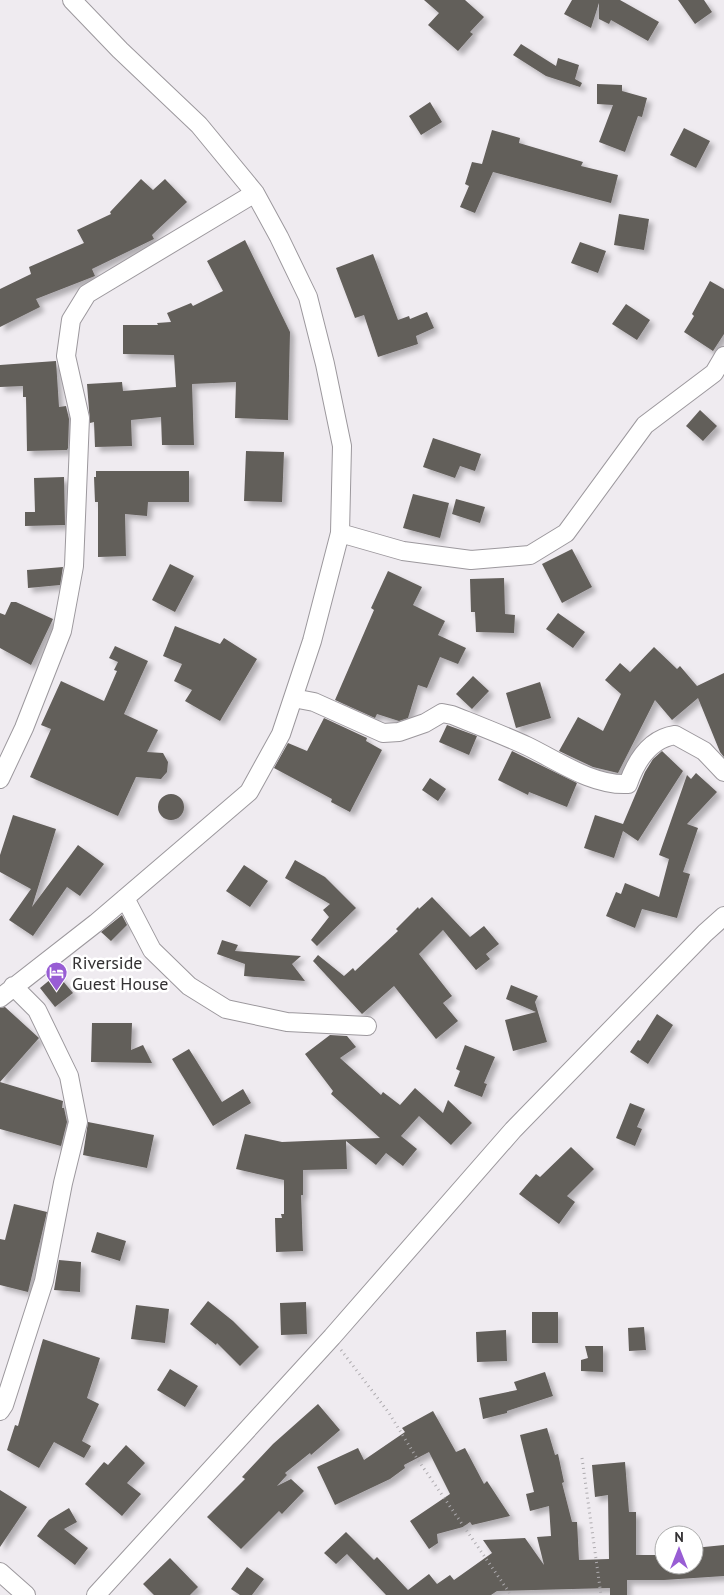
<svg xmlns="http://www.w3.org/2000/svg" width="724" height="1595" viewBox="0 0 724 1595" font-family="'PT Sans',sans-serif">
<defs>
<filter id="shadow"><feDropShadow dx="4.5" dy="4.5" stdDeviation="2.5" flood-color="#0004"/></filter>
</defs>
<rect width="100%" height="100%" fill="#efebf0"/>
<path fill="#625e5a" filter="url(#shadow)" d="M424 0H465L484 17 470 32 473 34 458 51 428 25 439 13Z
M572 0H620L659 22 648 41 611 20 609 24 599 19V3L591 28 564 14Z
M678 0H704L712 12 695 24Z
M521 44 556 66 558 58 579 65 575 79 582 83 580 87 546 76 513 55Z
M597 84 622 85V91L647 98 642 117 638 116 625 152 599 142 613 105 597 104Z
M430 102 442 122 421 135 409 116Z
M684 128 710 141 696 168 670 155Z
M492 130 520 138 519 143 583 162 581 166 618 175 611 203 493 172 475 213 460 207 469 186 465 184 472 162 482 164Z
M141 179 153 190 165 179 187 202 152 235 154 239 92 269 95 276 36 299 40 307 0 327V289L31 274 29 267 84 243 77 230 111 214 110 212Z
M619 214 649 219 644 250 614 245Z
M245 240 290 332 288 420 235 418 236 382 192 384 194 445H162L161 417 131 420 132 446 95 447 94 422 90 423 87 384 122 382 123 391 176 387 174 355 123 354V325H158L157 323 171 322 167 313 191 303 193 306 223 291 207 261Z
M580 242 606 251 598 273 571 263Z
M373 254 398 320 409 316 410 319 427 312 434 328 416 336 418 344 378 357 364 315 355 318 336 268Z
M710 281 724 289V334L713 351 684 332 694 316 692 314Z
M626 304 650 320 637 340 612 324Z
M56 361 59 407 66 406 69 419 68 448 67 450 27 451 26 397H23V386L0 387V365Z
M700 410 717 426 703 441 686 426Z
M433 438 481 454 475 471 460 466 455 478 423 467Z
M246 451 284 452 282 502 244 501Z
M96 471H189V502H148L147 516 125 514 126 556 98 557V502H95L94 477H96Z
M64 477 65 525 25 526V512H35L34 478Z
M413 494 449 503 440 538 403 528Z
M456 499 485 507 480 523 452 514Z
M572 549 592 587 562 603 542 564Z
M170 564 194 576 175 612 152 600Z
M63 567 60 585 28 588 27 570Z
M388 571 422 587 413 605 445 621 438 635 466 648 458 664 440 657 427 688 418 685 408 718 399 721 377 714 375 718 335 700 374 610 371 608Z
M504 578 505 614 515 615 514 633 476 632 475 612H471L470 579Z
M11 602H16L53 619 31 665 0 648V613L5 615Z
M558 613 585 632 573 648 546 629Z
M175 626 220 644 224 638 257 659 220 721 185 701 192 690 174 681 182 664 163 656Z
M115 646 148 661 124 714 158 730 147 752 163 753 168 762 167 772 161 779 136 777 118 816 30 777 51 729 41 725 61 681 104 701 117 671 114 670 118 662 109 658Z
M654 647 677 669 680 666 697 686 724 673V757L720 752 698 698 672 720 655 700 618 773 593 767 559 751 578 717 603 731 621 694 605 680 620 663 630 672Z
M473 676 489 691 472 709 456 694Z
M540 682 551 718 516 728 506 693Z
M324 718 367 738 366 741 382 750 350 812 331 802 332 799 274 768 288 743 307 751Z
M447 725 477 736 469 755 439 742Z
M512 751 577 783 567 807 529 792 528 795 498 780Z
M662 751 683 771 638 841 623 831 614 858 584 848 595 815 623 824 645 772 653 759Z
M696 773 717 792 687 824 698 828 683 872 690 874 677 918 642 909 635 928 606 916 616 892 621 894 625 883 659 897 669 859 659 855 687 775 691 779Z
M430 778 446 789 438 801 422 790Z
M158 807a13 13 0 1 1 26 0a13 13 0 1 1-26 0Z
M13 815 56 829 32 907 78 845 104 864 80 896 67 887 33 936 9 920 31 889 0 872V855Z
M295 860 325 877 356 908 317 946 311 940 329 917 323 910 330 904 285 878Z
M244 865 268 881 250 907 226 891Z
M432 897 470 937 484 926 499 944 486 954 490 959 476 970 443 930 419 954 452 996 443 1003 458 1021 436 1039 394 986 362 1014 313 961 318 955 344 976 353 968 355 971 398 931 396 929 418 907 419 909Z
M122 915 127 925 111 941 101 932Z
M222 940 238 945 235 951 301 956 292 964 305 981 244 976 245 964 217 954Z
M57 974 73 993 55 1007 40 988Z
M511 985 538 996 535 1002 547 1042 513 1051 505 1020 536 1012 506 999Z
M5 1007 39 1038 0 1082 63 1101 62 1108H64L67 1122 61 1146 0 1129V1008Z
M657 1014 673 1025 648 1064 630 1052 638 1040 640 1041Z
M92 1023H132L131 1050 143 1045 152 1063 91 1062Z
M330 1035 347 1036 356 1047 340 1058 381 1095 383 1092 400 1105 415 1088 443 1113 448 1100 472 1123 451 1145 419 1116 401 1136 417 1149 403 1166 386 1153 376 1165 346 1141 347 1169 303 1170V1195H301L303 1251 276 1252 275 1218H282L281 1214H284V1180L236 1169 245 1134 282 1142 380 1138 331 1094 333 1091 305 1054Z
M465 1045 495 1057 484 1083 487 1084 482 1097 454 1086 460 1071 456 1069Z
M189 1049 222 1102 243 1089 251 1103 213 1126 172 1059Z
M630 1103 645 1109 637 1127 642 1129 635 1146 616 1138Z
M88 1122 154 1135 147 1168 83 1155Z
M571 1147 594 1169 567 1196 575 1202 559 1224 519 1194 536 1174 540 1177Z
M14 1204 47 1212 28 1292 0 1285V1239L5 1240Z
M97 1232 126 1241 120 1261 91 1252Z
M59 1260 81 1262 80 1292 54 1290Z
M208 1301 233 1321 259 1347 240 1366 217 1343 216 1345 190 1324Z
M306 1302 307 1334 281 1335 280 1303Z
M136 1305 169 1309 165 1343 131 1339Z
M532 1312H558V1343H532Z
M644 1327 646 1350 629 1351 628 1328Z
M506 1330 507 1361 477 1362 476 1332Z
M43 1339 100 1358 87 1398 99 1404 82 1441 91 1446 84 1458 54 1442 39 1468 7 1450 15 1425 18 1426Z
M585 1346H603V1372L581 1371V1360L588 1358Z
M170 1369 198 1386 185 1407 157 1390Z
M545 1372 553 1396 507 1411V1413L483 1419 479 1398 517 1390 514 1382Z
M318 1404 340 1430 311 1455 310 1453 285 1473 287 1475 277 1486 291 1479 304 1491 282 1514 279 1511 241 1549 207 1517 245 1479 242 1477 273 1444Z
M433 1411 456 1452 465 1448 484 1484 487 1481 510 1516 472 1525 470 1522 463 1527 437 1534 438 1543 429 1549 410 1521 450 1494 429 1452 404 1465 405 1468 390 1479 335 1505 317 1467 358 1448 364 1460 405 1432 402 1428Z
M547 1428 555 1455 558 1454 564 1482 562 1483 572 1522H577L579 1560 609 1559 608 1495 595 1497 592 1465 625 1462 629 1512H636V1555H664V1565H694V1548L724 1545V1576L664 1580H627V1595H610V1588L497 1591 491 1595H386L347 1554 336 1564 324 1553 346 1532 374 1560 377 1557 408 1590 429 1574 437 1584 450 1575 454 1580 492 1553 483 1540 525 1538 544 1565 537 1537 551 1536 549 1506 530 1511 526 1494 534 1492 520 1435Z
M126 1445 145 1463 127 1483 141 1494 122 1516 85 1484 104 1462 108 1465Z
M0 1490 27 1507 0 1547Z
M69 1508 77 1522 64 1529 88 1548 75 1565 37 1536 49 1520Z
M170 1558 198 1587 190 1595H154L143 1584Z
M247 1567 264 1579 252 1595H240L231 1589Z"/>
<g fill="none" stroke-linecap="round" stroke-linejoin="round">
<defs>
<path id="minor" d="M340 533 403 551 471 560 530 555 566 533 645 425 714 373 724 356
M293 698 314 702 383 733 399 732 425 723 442 713 452 715C477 725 503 735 527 746 558 761 593 786 628 784 636 761 649 739 675 735L704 751 724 772
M0 779 24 728 62 631 74 566 80 418 66 356 71 320 87 294 255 193
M125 898 152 950 189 986 226 1009 287 1022 367 1026
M0 998 96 923 249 792 281 734 312 641 340 533 342 446 325 364 308 297 279 237 255 193 199 125 120 50 72 0
M0 1411 4 1405 44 1281 63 1183 78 1122 69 1076 37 1010 13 986
M0 1572 26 1595
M96 1595 332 1337 513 1130 705 933 724 916"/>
</defs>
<use href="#minor" stroke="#9c989d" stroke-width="20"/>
<path stroke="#aeabaf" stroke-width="3" stroke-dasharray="1 4" stroke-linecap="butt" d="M341 1350 389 1413 418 1460 511 1595
M582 1458 601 1595"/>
<use href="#minor" stroke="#fff" stroke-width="18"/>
</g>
<defs>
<symbol id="hotel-pin" viewBox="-11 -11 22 30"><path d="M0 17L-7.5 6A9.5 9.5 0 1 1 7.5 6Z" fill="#985dd4" stroke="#fff"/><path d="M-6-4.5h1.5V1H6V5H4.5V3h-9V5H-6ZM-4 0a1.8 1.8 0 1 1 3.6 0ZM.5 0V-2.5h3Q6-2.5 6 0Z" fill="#fff"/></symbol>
</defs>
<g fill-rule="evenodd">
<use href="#hotel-pin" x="44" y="960" width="25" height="34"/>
</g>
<g text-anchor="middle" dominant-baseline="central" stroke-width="5" stroke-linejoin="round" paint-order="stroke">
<g font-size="18" fill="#333133" stroke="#fff" text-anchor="start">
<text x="72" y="962">Riverside<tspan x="72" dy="21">Guest House</tspan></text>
</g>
</g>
<g transform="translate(679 1550)"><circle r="24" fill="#ffffff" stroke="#adadad"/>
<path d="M0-4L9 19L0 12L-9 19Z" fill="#985dd4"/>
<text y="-8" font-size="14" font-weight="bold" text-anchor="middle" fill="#333133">N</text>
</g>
</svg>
